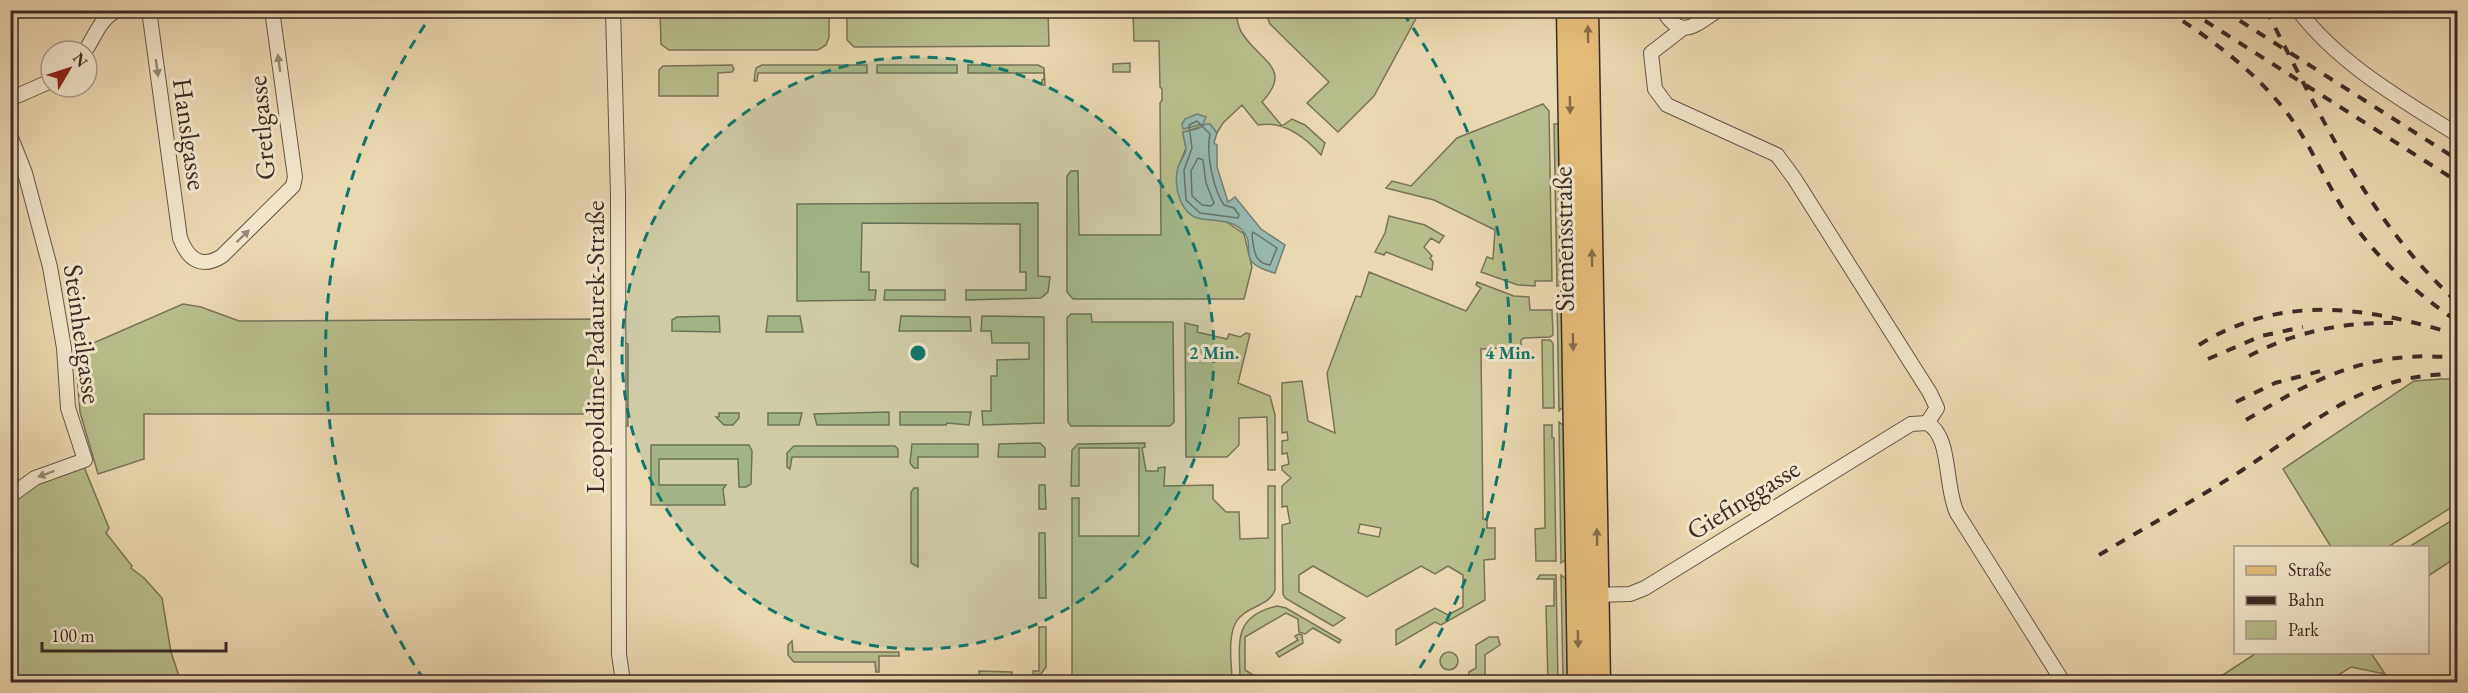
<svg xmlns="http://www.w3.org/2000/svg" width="2468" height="693" viewBox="0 0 2468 693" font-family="'EB Garamond',serif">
<rect width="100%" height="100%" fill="#ead8b0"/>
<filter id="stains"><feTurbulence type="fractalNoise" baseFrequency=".00333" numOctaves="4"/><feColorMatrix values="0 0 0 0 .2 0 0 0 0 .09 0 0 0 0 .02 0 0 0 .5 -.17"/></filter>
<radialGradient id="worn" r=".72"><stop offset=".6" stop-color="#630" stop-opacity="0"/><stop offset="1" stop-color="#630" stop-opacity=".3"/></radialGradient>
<path fill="#b7be8b" stroke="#787458" stroke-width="1.5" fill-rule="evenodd" d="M660 11H829V37L826 45 818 50H669L661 44Z
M847 11H1048L1049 46 854 47 847 40Z
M1133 11H1235C1237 18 1238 27 1242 33 1259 61 1294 68 1262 102L1282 126 1292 119 1305 125 1325 143 1321 155C1305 137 1284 120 1258 125L1242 105 1223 123 1217 133 1210 124 1183 132 1186 148 1178 168 1228 223 1244 234 1252 267 1244 299H1073L1067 292V176L1071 171H1078L1079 235H1161L1160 103 1162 100V89L1160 87 1159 41H1134Z
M1265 11V10L1420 11 1374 96 1338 132 1307 103 1329 82 1270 24Z
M1130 63V72H1113V64Z
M732 65 734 69 732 72 718 73V96H659V70L663 66Z
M762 65H867V73H758L757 81H754L756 68Z
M877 65H957V73H877Z
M968 65H1038L1044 68 1045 85H1042V80L1044 79V73H968Z
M1543 104 1549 111 1552 281H1535V286L1518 285 1481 272 1487 257 1493 259 1495 230 1434 200 1386 188 1392 181 1411 186 1457 138Z
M1554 124H1562V285L1557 286Z
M1038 203V276L1050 277 1048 292 1041 298 966 300V290H1026V272H1020V224L862 223 861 272H869V290H876L875 300 797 301V204Z
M1389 216 1425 225 1444 236 1439 243 1431 238 1424 247 1432 256 1430 258 1433 262 1432 270 1386 252 1384 255 1375 252 1385 233Z
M1369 272 1466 311 1481 288 1476 285 1477 282 1514 296 1529 297 1530 310H1552L1553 335 1550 337 1524 338 1521 340V347L1481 349 1483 519H1487V528H1495V559L1484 560 1485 600 1441 625 1435 622 1396 645V630L1435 608 1448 615 1463 607V575L1448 566 1435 574 1421 566 1367 597 1313 566 1299 575V592L1345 618 1333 626 1285 598 1283 594 1282 525 1290 523 1287 506 1282 507V486L1291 478 1282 470V466L1289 464 1287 453 1282 454V441L1288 440 1287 432 1282 433V383L1302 381 1308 421 1335 433 1327 373 1356 296 1361 297ZM1360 524 1381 528 1379 537 1358 533Z
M885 290H945V300H884Z
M1557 297H1562L1564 406 1559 411Z
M183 304 201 307 239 321 597 319 595 414H144V459L98 474 80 412 75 351Z
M1071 314H1091L1092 322H1173L1174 422 1170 426H1071L1068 422 1067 318Z
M719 316 720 332 672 331V320L677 317Z
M768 316H800L803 332H766Z
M901 316 970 317 971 331H899Z
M982 316 1044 317V423L983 425 982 411H991V376H997V360L1029 359V343H992L991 331H981Z
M1185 323 1198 326 1197 332 1227 339 1229 334 1240 337 1246 333 1250 334 1238 383 1270 396 1275 415V470H1268L1267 417 1239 418V445L1227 457H1186Z
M1542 340H1550L1553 343 1554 408H1543Z
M625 343 628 344V426H625Z
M2441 379H2457V504L2388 547H2331L2283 469 2414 381Z
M889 412V425H817L814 414Z
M900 412H971L969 425 947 423 946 425H900Z
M719 413H739V418L733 425H724L716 417H719Z
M768 413H802L799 425H768Z
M1559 422 1564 426 1566 559 1561 563Z
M1544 425H1552V438H1554L1556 561H1536L1535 529 1545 528Z
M1040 443 1045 448V457H998L999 444Z
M1145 443V447L1142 448 1146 471H1158V468L1165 467 1164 486 1213 485V499L1226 512H1239L1240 539 1268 538V486H1275V590C1270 606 1244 607 1236 622 1227 638 1232 665 1232 682H1072V498H1079V536H1139V448H1079V486H1071L1072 450 1078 444Z
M912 444H978V457H918V468H914L910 463Z
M651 445H749L752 451 751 484 746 487H739L738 459H659V485H726L723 489 725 505H651Z
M794 446H895L898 449V457H792L790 469 787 467V453Z
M84 467 109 528 106 533 132 566 131 568 144 578 162 598 171 652 181 682H11L10 503 37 483Z
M1039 485H1045L1046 509H1039Z
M914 488H918V567L911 563V492Z
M2457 517V557L2428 576V548L2409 547Z
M1039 533H1045L1046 598H1039Z
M1540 575H1556L1558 682H1548L1546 606H1554V579H1537Z
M1561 575 1566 579 1568 682H1563Z
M1277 606 1286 608 1341 640 1339 643 1313 628 1305 634 1299 632 1298 619 1286 613 1245 637V670L1258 678 1259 682H1240C1240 644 1231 617 1277 606Z
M1039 627H1046V667L1041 674 1033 675V671H1039Z
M1299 634 1302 635 1303 643 1279 657 1276 653 1298 640 1295 636Z
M1489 637H1498L1500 645 1485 655V682H1469V672L1476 668V645Z
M792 641 793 652H899V656H879V672H876L875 662H794L788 655V645Z
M2258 652 2371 653 2385 674 2351 667 2327 682H2212Z
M1440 661a9 9 0 1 1 18 0a9 9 0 1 1-18 0Z
M979 671 1012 672V678L980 679Z"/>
<path fill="#98b9af" stroke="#728078" stroke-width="1.5" d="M1197 114 1206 117 1203 124 1183 129 1182 124 1185 119Z
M1206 124H1210L1217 133 1214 143 1217 145V167L1228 202 1235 197 1261 229 1285 245 1275 273C1232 262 1259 247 1242 230 1232 220 1216 221 1202 219 1180 216 1173 186 1178 167 1180 161 1185 156 1186 150 1186 144 1183 138 1183 132L1197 129Z"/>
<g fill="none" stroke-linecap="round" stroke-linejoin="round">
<path stroke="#69726a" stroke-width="1.5" d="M1197 121 1210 134C1206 153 1213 189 1224 205L1234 208 1239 215 1238 218 1200 213 1186 200 1184 170 1192 148 1189 125Z
M1198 158 1203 160 1206 183 1214 203 1211 206 1202 205 1192 196 1191 171Z
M1253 232 1277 248 1270 265C1254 263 1254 250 1252 235Z"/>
<defs>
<path id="minor" d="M149 10 180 238C188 260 202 269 222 256L293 186 295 177 272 10
M613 10 618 195 619 654 623 682
M1663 10C1681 41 1695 25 1718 10
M2298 10C2340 65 2401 99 2458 135
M1682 29 1651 53 1655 89 1667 105 1777 155 1794 178 1930 393 1937 408 1927 423
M85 51C96 35 99 20 117 10
M10 99 51 81
M10 135 25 173 50 267 64 348 68 408 85 460 35 478 10 496
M1927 423C1952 436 1944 486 1957 513L2063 682
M1591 595 1630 594 1645 588 1911 424 1927 423"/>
<path id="primary" d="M1568 10 1579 682
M1587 10 1599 682"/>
</defs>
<use href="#minor" stroke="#665648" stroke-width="16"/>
<use href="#primary" stroke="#3a2b25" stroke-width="25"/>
<use href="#minor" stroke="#f1e6cc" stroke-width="14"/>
<use href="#primary" stroke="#e5bc78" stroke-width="22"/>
<path stroke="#3a2b25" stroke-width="4" stroke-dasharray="10 10" stroke-linecap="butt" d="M2166 10C2211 39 2251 68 2284 109 2308 139 2322 175 2342 207 2372 255 2412 290 2458 322
M2188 10 2458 182
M2223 10 2458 160
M2266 10C2321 116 2368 221 2458 303
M2199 345C2279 295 2359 306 2445 331
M2249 356C2294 332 2343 322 2393 323
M2208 359 2261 336 2303 327
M2236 402 2275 383 2328 369
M2246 420C2317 377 2371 349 2458 358
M2099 555C2146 527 2195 500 2241 471 2315 423 2363 373 2458 374"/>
</g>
<defs><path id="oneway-solid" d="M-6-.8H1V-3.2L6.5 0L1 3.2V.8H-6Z" transform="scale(1.5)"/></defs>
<g fill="#876c4a">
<use href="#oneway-solid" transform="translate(1588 34) rotate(-91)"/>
<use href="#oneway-solid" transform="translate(1570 105) rotate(89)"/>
<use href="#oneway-solid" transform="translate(1592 258) rotate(-91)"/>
<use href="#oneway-solid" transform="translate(1573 342) rotate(89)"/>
<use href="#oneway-solid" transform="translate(1597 537) rotate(-91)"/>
<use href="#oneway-solid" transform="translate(1578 639) rotate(89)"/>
</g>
<g fill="#968878">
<use href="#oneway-solid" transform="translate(279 63) rotate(-98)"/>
<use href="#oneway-solid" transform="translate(157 68) rotate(82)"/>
<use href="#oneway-solid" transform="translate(243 236) rotate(-44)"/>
<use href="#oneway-solid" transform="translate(46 474) rotate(160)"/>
</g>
<circle cx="918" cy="353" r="296" fill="#0f766e" fill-opacity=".12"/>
<g fill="none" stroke="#0f766e" stroke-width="3" stroke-dasharray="10 8">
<circle cx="918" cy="353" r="296"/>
<path d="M424 680A592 592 0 0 1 433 13M1403 13A592 592 0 0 1 1412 680"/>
</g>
<g text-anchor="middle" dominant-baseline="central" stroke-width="6" stroke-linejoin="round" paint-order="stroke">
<g font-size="27" fill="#3a2b25" stroke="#f1e6cc">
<text transform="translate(261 128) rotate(-95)">Gretlgasse</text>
<text transform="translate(190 134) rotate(82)">Hanslgasse</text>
<text transform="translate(1563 239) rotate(-91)">Siemensstraße</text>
<text transform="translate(83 334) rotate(82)">Steinheilgasse</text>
<text transform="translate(594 347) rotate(-90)">Leopoldine-Padaurek-Straße</text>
<text transform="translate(1743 499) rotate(-32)">Giefinggasse</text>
</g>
</g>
<circle cx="918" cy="353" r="9" fill="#0f766e" stroke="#f1e6cc" stroke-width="3"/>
<g font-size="18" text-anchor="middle" font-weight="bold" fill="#0f766e" stroke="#f1e6cc" stroke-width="6" stroke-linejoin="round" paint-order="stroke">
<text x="1214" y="359">2 Min.</text>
<text x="1510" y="359">4 Min.</text>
</g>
<rect width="2468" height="693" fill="none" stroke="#ead8b0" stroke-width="36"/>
<rect x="12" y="12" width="2444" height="669" fill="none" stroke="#3a2b25" stroke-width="3"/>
<rect x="18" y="18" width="2432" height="657" fill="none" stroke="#3a2b25" stroke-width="1.5"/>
<rect x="2234" y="546" width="195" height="108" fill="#f1e6cc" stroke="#a89b89" stroke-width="1.5"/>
<rect x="2246" y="566" width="30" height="9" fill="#e5bc78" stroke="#a89b89" stroke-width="1.5"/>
<text x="2288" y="576" font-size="18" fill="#3a2b25">Straße</text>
<rect x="2246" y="596" width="30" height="9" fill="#3a2b25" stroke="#a89b89" stroke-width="1.5"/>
<text x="2288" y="606" font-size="18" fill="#3a2b25">Bahn</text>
<rect x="2246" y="621" width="30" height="18" fill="#b7be8b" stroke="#a89b89" stroke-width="1.5"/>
<text x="2288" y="636" font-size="18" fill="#3a2b25">Park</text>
<g transform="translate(69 69) rotate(51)"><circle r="28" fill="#f1e6cc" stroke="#a89b89" stroke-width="1.5"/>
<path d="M0-4.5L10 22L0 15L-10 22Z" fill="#8f2418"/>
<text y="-9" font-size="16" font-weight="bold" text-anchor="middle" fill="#3a2b25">N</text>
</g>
<path d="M42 642v9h184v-9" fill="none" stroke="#3a2b25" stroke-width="3"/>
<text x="51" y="642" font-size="18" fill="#3a2b25" stroke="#f1e6cc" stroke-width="4.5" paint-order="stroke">100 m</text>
<rect width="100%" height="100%" filter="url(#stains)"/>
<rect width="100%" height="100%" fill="url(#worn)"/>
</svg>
